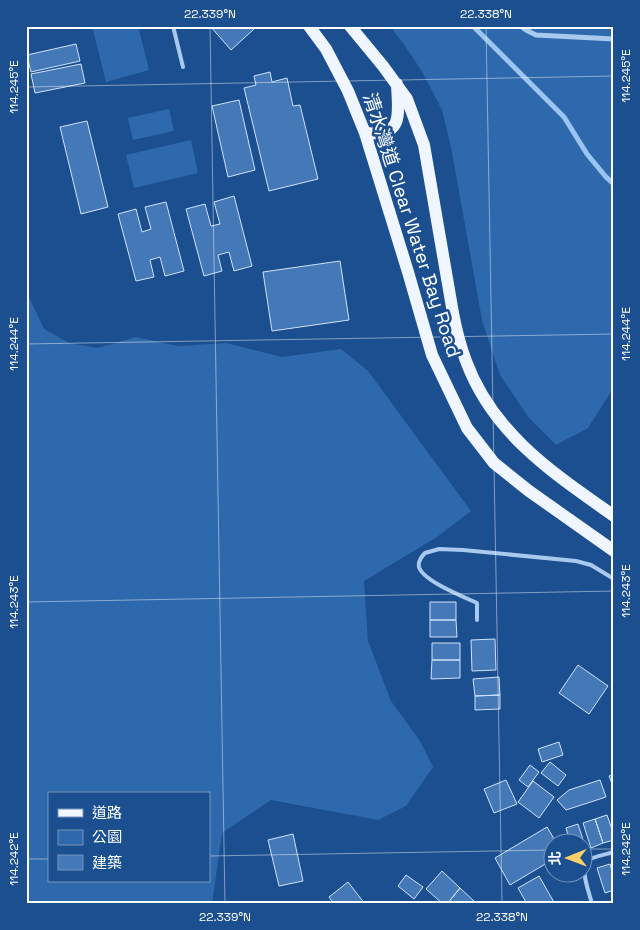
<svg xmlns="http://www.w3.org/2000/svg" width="640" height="930" viewBox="0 0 640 930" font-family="'Space Grotesk','Noto Sans TC',sans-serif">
<rect width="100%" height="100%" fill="#1b4f8f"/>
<path fill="#2e69ad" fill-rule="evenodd" d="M92 26H138L149 70 106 82Z
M394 26H614V387L588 428 556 445 529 418 500 375 482 320 451 147 442 110 423 73 403 43 395 33 393 29Z
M169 109 174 131 133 140 128 118Z
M191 140 198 173 134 188 126 155Z
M26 294 28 295 44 329 69 343 98 348 136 337 178 346 226 343 282 357 341 349 368 371 471 511 437 537 364 581 368 641 391 701 420 741 433 767 406 806 378 820 271 800 222 833 212 904H26ZM49 794H209V881H49Z"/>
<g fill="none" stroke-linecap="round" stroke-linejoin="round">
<path stroke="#9cc4f0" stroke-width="5" d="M473 26 564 117 587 154 606 177 614 184"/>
</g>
<path fill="#4478b7" stroke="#cfe3fa" d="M210 26H252L254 29 231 50Z
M76 44 80 61 31 72 27 55Z
M81 64 85 83 35 93 31 74Z
M270 72 272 82 287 78 293 106 300 105 318 179 269 191 244 88 256 85 254 76Z
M239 100 255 170 228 177 212 106Z
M87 121 108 207 81 214 60 127Z
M234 196 252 266 234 271 229 252 218 255 222 271 204 276 186 209 205 204 211 226 220 224 214 202Z
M166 202 184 271 165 276 160 257 150 260 154 277 136 281 118 214 136 209 142 232 151 229 145 207Z
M340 261 349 320 272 331 263 272Z
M430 602H456V620H430Z
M430 620H456L457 637H430Z
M495 639 496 670 472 671 471 640Z
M432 643H460V660H432Z
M432 660H460V678L431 679Z
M578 665 608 686 589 714 559 693Z
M499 677 500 695 475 696 473 679Z
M500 695V709L475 710V696Z
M559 742 563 755 542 762 538 749Z
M550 762 566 775 558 786 541 773Z
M530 765 539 772 528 787 519 780Z
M614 774V788L609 776Z
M506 780 517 804 494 813 484 789Z
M600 780 606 797 566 810 557 800 569 790Z
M533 781 554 797 539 818 518 802Z
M607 815 614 835V840L603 843 595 819Z
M595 819 603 843 591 848 583 823Z
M578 824 586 849 582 850V842H570L566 828Z
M547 827 556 842H552V860L510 885 495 858Z
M293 834 303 881 279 886 268 840Z
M610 864 614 878V890L605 893 597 868Z
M442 871 460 888 447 904H443L426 889Z
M406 875 423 887 414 899 398 886Z
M539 876 555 904H527L518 888Z
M348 882 365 904H334L329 897Z
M460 888 475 902 473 904H447Z"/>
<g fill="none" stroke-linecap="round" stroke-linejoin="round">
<path stroke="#a9c9ee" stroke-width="4" d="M173 26 183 67
M477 620V603C464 597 423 581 419 567 418 562 421 557 425 553L439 549 463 550 576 561 591 565 614 579
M592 904C590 895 579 867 587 861 591 857 607 854 614 852"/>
<path stroke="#a9c9ee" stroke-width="5" d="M521 26 526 30 536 35 614 39"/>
<path stroke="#f0f6ff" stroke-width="12" d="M309 26 326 49 348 91 365 133 408 272 432 355 467 428 494 463 529 491 614 551
M350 26 383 66 407 99 424 145 453 313C456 329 460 345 466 361 493 434 553 473 614 516
M365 133C405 137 398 114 397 84"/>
</g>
<path fill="none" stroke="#fff" stroke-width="1" stroke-opacity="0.45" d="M210 26 225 904M486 26 502 904M26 87 614 76M26 344 614 334M26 602 614 591M582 849H614M209 856 552 850M26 859H49"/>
<g text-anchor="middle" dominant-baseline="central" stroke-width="5" stroke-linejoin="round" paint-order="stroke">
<g font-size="19" fill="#fff" stroke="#1b4f8f">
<text transform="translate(412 225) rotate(72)">清水灣道 Clear Water Bay Road</text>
</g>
</g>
<rect width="640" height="930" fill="none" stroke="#1b4f8f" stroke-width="55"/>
<rect x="48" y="792" width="162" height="90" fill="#1b4f8f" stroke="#7695bc"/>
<rect x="58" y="809" width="25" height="8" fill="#f0f6ff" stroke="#7695bc"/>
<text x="92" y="818" font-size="15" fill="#ffffff">道路</text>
<rect x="58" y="830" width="25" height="15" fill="#2e69ad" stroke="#7695bc"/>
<text x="92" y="842" font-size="15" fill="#ffffff">公園</text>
<rect x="58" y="855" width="25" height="15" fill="#4478b7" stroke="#7695bc"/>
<text x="92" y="868" font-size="15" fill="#ffffff">建築</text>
<g transform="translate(568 858) rotate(269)"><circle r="24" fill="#1b4f8f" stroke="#7695bc"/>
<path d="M0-4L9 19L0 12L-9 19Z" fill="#ffd166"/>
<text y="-8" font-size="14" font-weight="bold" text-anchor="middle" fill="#ffffff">北</text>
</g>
<rect x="28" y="28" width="584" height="874" fill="none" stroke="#fff" stroke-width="2"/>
<g font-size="12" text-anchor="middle" fill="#fff">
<text x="210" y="18">22.339°N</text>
<text x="486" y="18">22.338°N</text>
<text transform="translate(626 76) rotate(-90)" y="4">114.245°E</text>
<text transform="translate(14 87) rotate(-90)" y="4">114.245°E</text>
<text transform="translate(626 334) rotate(-90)" y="4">114.244°E</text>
<text transform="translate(14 344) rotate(-90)" y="4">114.244°E</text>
<text transform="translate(626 591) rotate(-90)" y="4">114.243°E</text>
<text transform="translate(14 602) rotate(-90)" y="4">114.243°E</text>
<text transform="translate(626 849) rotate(-90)" y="4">114.242°E</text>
<text transform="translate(14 859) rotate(-90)" y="4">114.242°E</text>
<text x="225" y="921">22.339°N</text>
<text x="502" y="921">22.338°N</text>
</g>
</svg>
